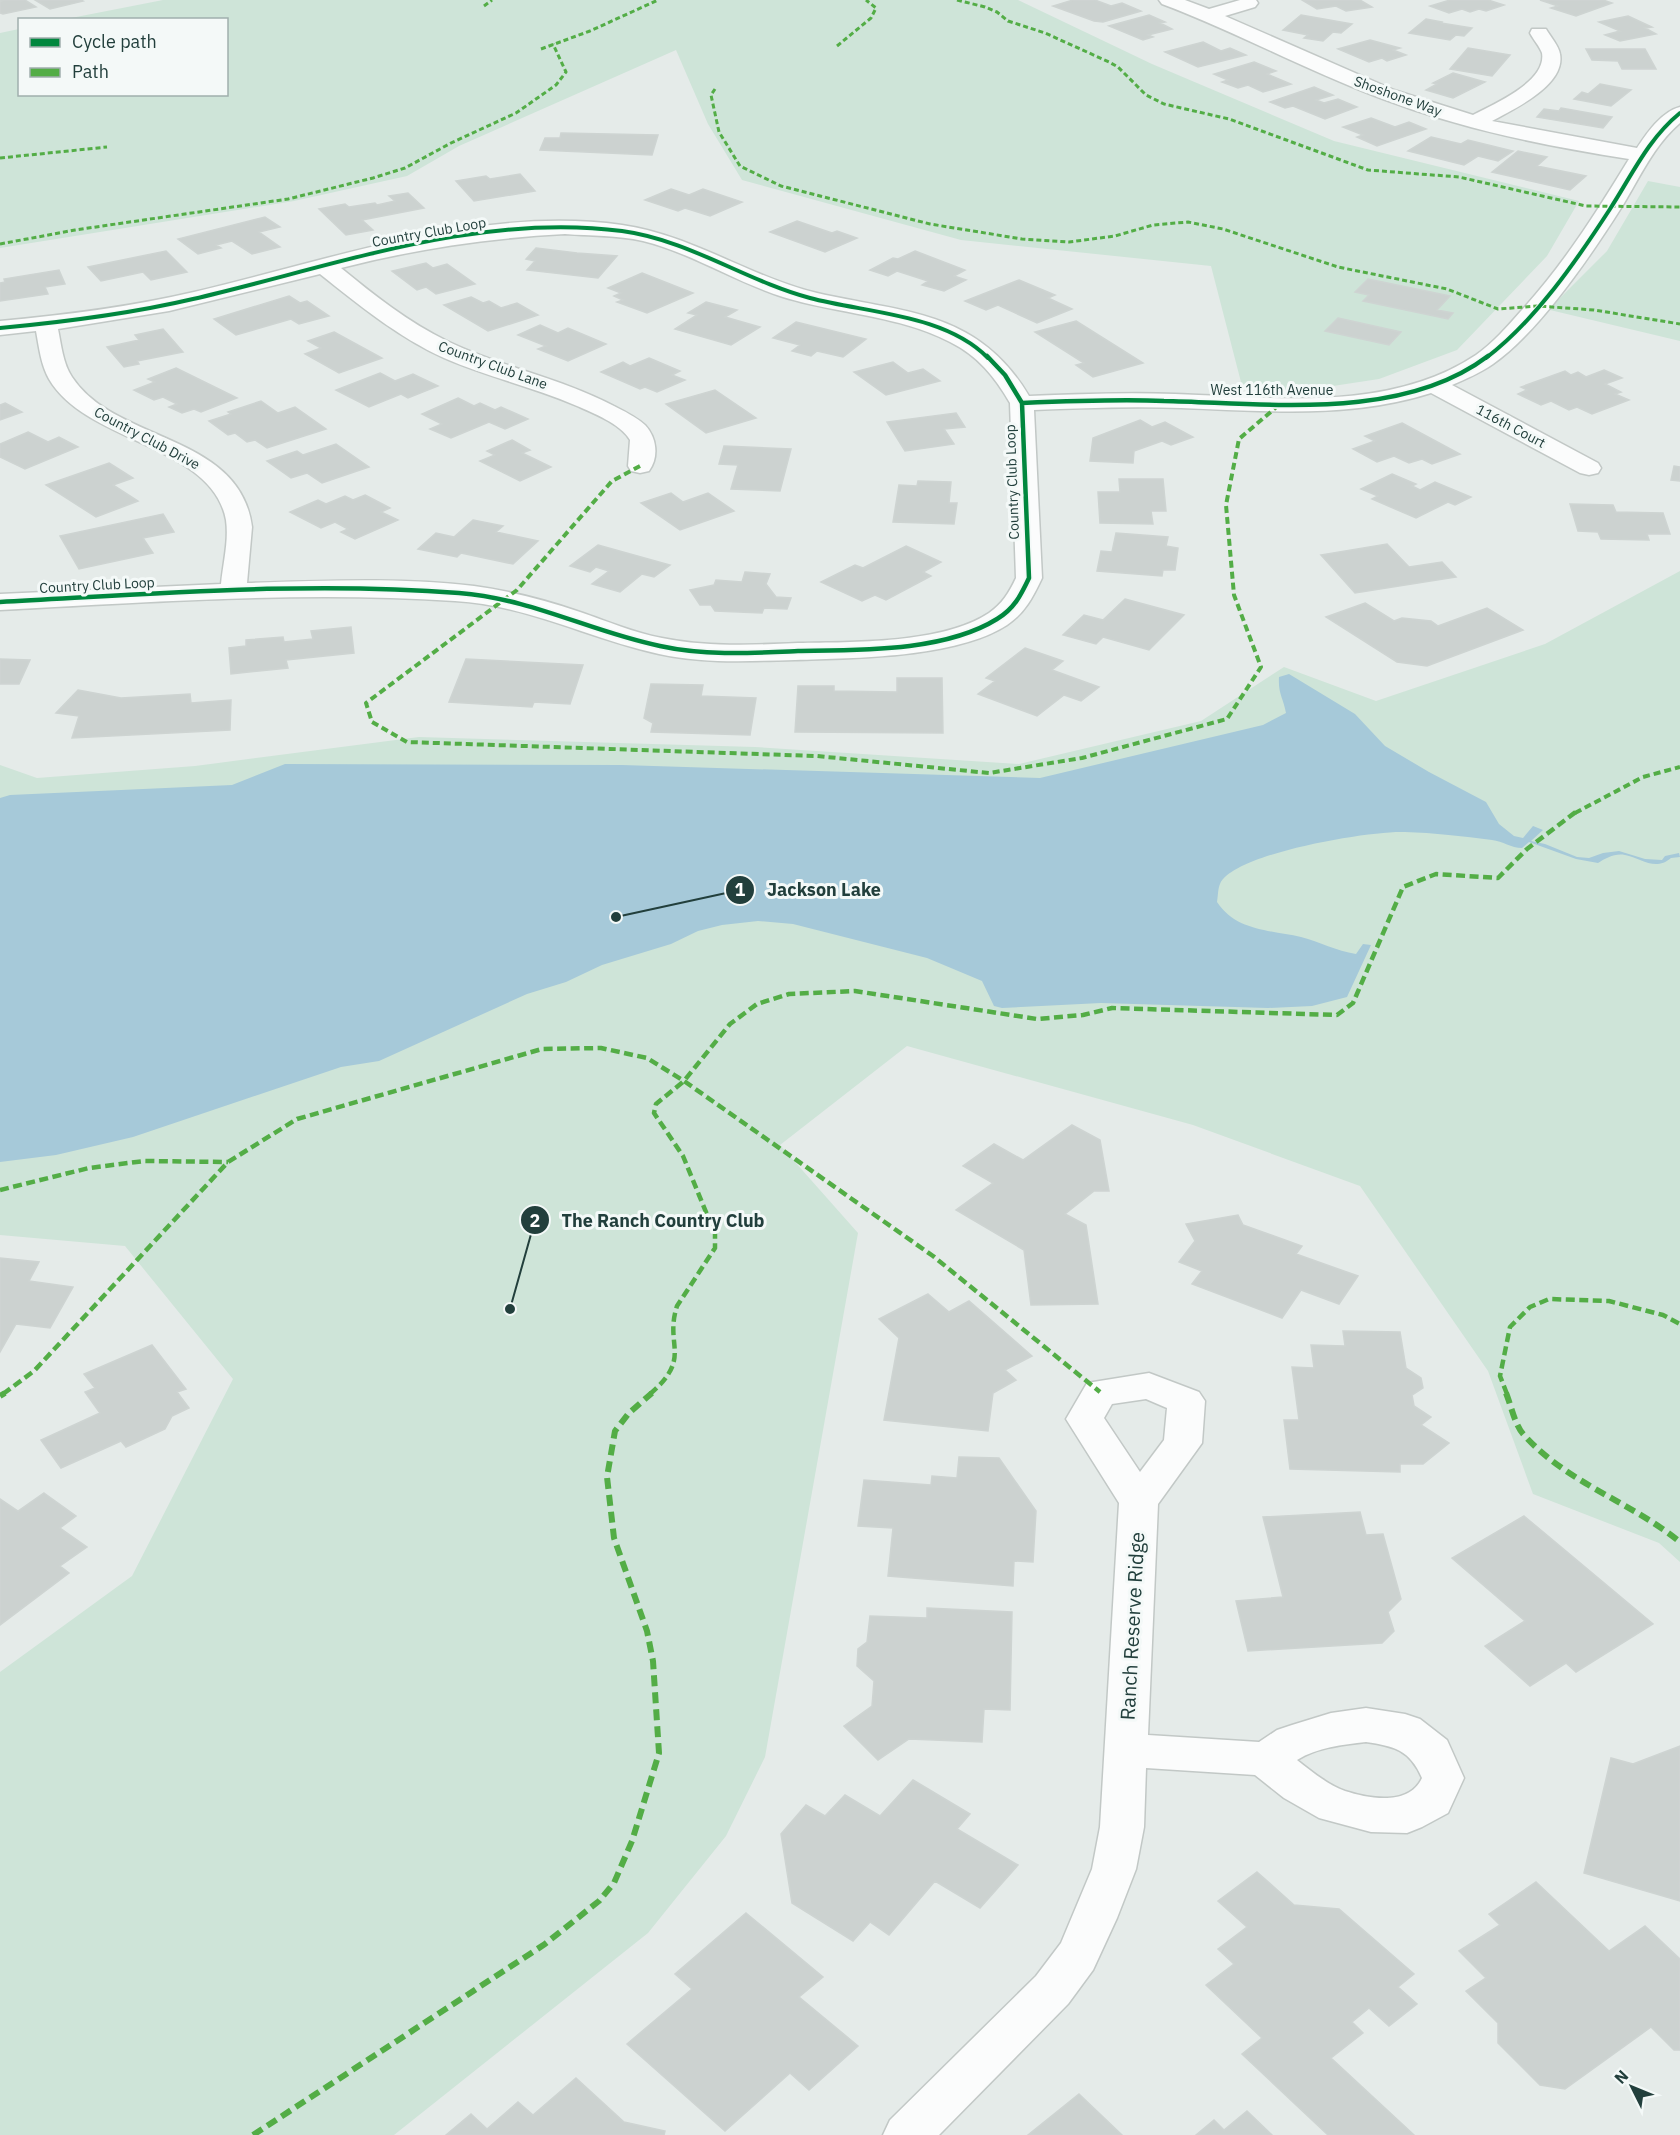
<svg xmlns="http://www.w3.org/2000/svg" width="1680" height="2135" viewBox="0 0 1680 2135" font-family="'IBM Plex Sans',sans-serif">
<rect width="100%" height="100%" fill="#e5ebe9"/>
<path fill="#cee4d8" d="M163 0H1018L1152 64 1334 141 1579 201 1547 256 1457 350 1379 379 1300 391 1242 386 1211 266 961 240 742 180 708 124 676 50 459 146 407 176 294 201 0 248V33L19 29 20 94H226V20L66 19Z
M1648 181 1680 187V341L1550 310 1552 306 1607 251Z
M1680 571V1562L1659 1543 1533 1494 1488 1371 1360 1186 1193 1125 907 1046 780 1145 858 1233 765 1757 726 1836 648 1933 394 2135H0V1672L132 1576 233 1379 125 1246 0 1235V765L37 778 195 766 419 737 755 747 1019 764 1201 721 1284 667 1376 701 1545 644Z"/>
<path fill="#a6c9d9" d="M1289 674 1355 714 1385 746 1429 772 1486 802 1499 824 1514 836 1523 838 1533 826 1543 830 1531 841 1545 844 1577 857 1589 858 1603 853 1619 851 1645 859 1662 860 1665 856 1679 853 1680 857 1671 858C1655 872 1641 858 1625 855 1615 853 1606 858 1598 863L1576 859 1529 842 1522 848C1511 848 1503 841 1492 840 1463 836 1434 833 1405 832 1373 830 1233 853 1220 884 1218 888 1218 896 1217 902 1236 931 1270 930 1301 937 1320 942 1336 951 1356 954L1363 944 1371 945 1347 997 1312 1006 1268 1008 1101 1003 1002 1008 994 1006 982 981 927 958 793 924 758 921 722 925 698 931 671 944 602 965 566 982 527 994 379 1061 341 1067 133 1137 56 1155 0 1162V798L10 795 232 785 285 764 622 765 1040 778 1263 725 1286 713C1283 697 1278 694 1279 677Z"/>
<path fill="#ccd2d0" stroke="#ced4d2" stroke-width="1.5" d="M0 0H25L36 7 3 14 0 13V2L2 1Z
M35 0H81L83 1 50 9Z
M1073 0H1095L1111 6 1122 3 1141 11 1103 22 1094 21 1053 6Z
M1302 0H1360L1372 7 1346 11 1336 6 1317 9Z
M1450 0H1488L1504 5 1486 11 1479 9 1470 12 1462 9 1449 13 1430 6Z
M1540 0H1603L1612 3 1576 16 1551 8 1558 6Z
M1149 15 1165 22 1160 23 1172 29 1148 35 1153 37 1143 40 1109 26Z
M1301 15 1352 24 1341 33 1333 32 1323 41 1304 38 1308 35 1283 30Z
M1628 16 1652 27 1645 28 1656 34 1620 41 1605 35 1620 31 1599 22Z
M1426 19 1442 22 1441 23 1472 28 1464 36 1456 35 1450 40 1409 33Z
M1370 40 1400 48 1393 50 1406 55 1387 61 1382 58 1369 62 1338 49Z
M1203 42 1221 51 1230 48 1246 55 1198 67 1165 52Z
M1468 48 1510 55 1492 76 1450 69Z
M1586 49H1645L1656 69H1622L1618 61 1592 60Z
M1254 62 1276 71 1267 74 1291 84 1263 92 1248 85 1238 88 1222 82 1228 80 1214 74Z
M1453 73 1485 82 1453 98 1426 90 1437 84 1433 83Z
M1600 84 1631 90 1611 106 1574 99 1582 92 1588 94Z
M1314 87 1333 95 1316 100 1324 103 1338 99 1357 107 1325 119 1293 106 1285 108 1270 102Z
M1561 108 1612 117 1603 128 1537 117 1544 109 1559 111Z
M1371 118 1395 127 1409 122 1426 129 1377 146 1357 137 1363 135 1343 127Z
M561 133 658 135 652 155 540 150 545 138H560Z
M1431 137 1461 144 1468 140 1513 151 1498 161 1478 156 1464 165 1408 151Z
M1518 151 1547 157 1537 166 1586 176 1570 190 1492 172Z
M520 174 535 191 474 201 456 181 486 176 490 179Z
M671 189 689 195 703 189 742 202 710 216 685 208 678 211 645 200Z
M408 193 424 208 362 220 373 230 346 235 319 209 345 204 349 207 375 203 377 205 395 201 389 196Z
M265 217 280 227 259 232 280 247 252 254 232 241 216 245 221 248 198 254 178 239Z
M797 221 832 233 837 231 857 238 825 252 770 232Z
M536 248 577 253 617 256 598 278 527 270 535 261 526 259Z
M166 251 187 272 151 280 143 272 101 281 88 267Z
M915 251 965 270 954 276 966 280 944 291 922 285 928 281 897 271 888 276 870 270 893 258 898 259Z
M426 263 433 268 447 264 475 284 436 294 426 287 417 290 392 271Z
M59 270 65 284 45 287 48 294 0 301V283L5 282 4 279Z
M642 273 693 293 647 313 617 302 623 300 614 296 621 293 608 288Z
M1368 279 1450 296 1437 310 1453 313 1448 319 1363 301 1369 295 1355 292Z
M1019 280 1055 295 1048 298 1072 309 1037 323 998 305 986 310 965 301Z
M289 296 300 303 307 301 329 316 299 324 291 319 236 335 214 319Z
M471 297 483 303 489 301 501 308 517 303 538 315 488 331 444 305Z
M706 302 737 310 725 317 760 327 731 345 675 329 697 315 688 313Z
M1338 318 1401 332 1389 345 1325 331Z
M1076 321 1143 363 1093 377 1076 365 1084 363 1035 332Z
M796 322 866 339 843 357 817 351 811 356 792 351 800 345 773 338Z
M540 325 558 333 568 328 606 344 568 361 538 349 546 346 518 335Z
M163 329 183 352 137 361 139 364 124 367 107 347 139 340 135 335Z
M334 332 382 358 339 373 305 354 321 348 308 341Z
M649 358 680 371 672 375 685 380 657 392 645 387 640 389 601 372 623 362 630 366Z
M893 362 908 373 923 369 940 381 886 395 854 372Z
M176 368 237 398 201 412 194 409 182 413 169 407 177 404 163 397 154 400 134 390 155 382 148 379Z
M1604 370 1622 378 1605 384 1621 392 1615 394 1629 400 1592 414 1577 407 1569 410 1551 401 1541 405 1518 394 1527 390 1521 387 1565 371 1571 375 1578 372 1586 377Z
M380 373 395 381 413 374 438 386 408 398 401 394 369 407 336 390Z
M715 390 756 418 706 433 666 404Z
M458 398 474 406 480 403 495 410 501 407 528 419 505 429 489 422 451 438 430 429 442 424 422 414Z
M261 401 278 413 295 407 326 429 267 448 255 440 247 442 235 433 228 435 209 421 231 414 228 412Z
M5 403 22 412 0 420V405Z
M956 413 965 427 944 429 954 444 905 451 887 422Z
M1140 420 1152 427 1165 422 1193 437 1171 445 1162 441 1134 451 1133 463 1090 461 1093 438Z
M1402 423 1460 454 1432 464 1422 459 1409 463 1394 456 1377 462 1353 449 1375 441 1365 436Z
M28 432 48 442 59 437 78 447 25 469 0 457V444Z
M512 440 530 450 522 453 551 467 520 481 480 461 495 455 487 451Z
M336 444 369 467 322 483 307 473 291 478 267 461 297 451 303 455Z
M724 446 791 449 780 491 731 489 738 465 719 464Z
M109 463 133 478 113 485 138 501 96 517 46 485Z
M1674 466 1680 467V481L1671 480Z
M1392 474 1416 484 1412 486 1420 490 1435 482 1471 497 1455 505 1448 502 1416 518 1372 499 1378 496 1361 489Z
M1119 479H1163L1166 511H1151L1153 524 1100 523 1098 492H1120Z
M918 481 951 482 949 503H957L954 524 893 522 899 485 917 486Z
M671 493 683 502 708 493 734 511 680 530 641 503Z
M365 495 390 508 381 512 398 520 355 539 341 532 348 529 335 522 321 528 290 512 318 500 326 504 345 496 353 500Z
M1570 504 1613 505 1616 512 1663 513 1670 534H1647L1649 540 1601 539 1598 532 1578 531Z
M163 514 174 532 143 538 153 553 79 569 60 536Z
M473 520 503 526 496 532 538 541 513 564 461 553 457 557 418 549 436 533 454 537Z
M1116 533 1168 537 1166 546 1178 548 1175 570H1163L1162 576 1097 571 1101 551 1112 552Z
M1387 544 1409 567 1442 562 1456 577 1355 593 1321 555Z
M598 545 670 565 654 577 642 574 620 592 592 584 609 571 596 567 590 572 570 566Z
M906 546 941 562 923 572 931 576 886 600 875 595 862 601 821 582 855 565 863 568Z
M745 572 770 574 766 584 776 597 791 598 787 609 764 608 762 613 715 611 711 605H700L690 590 714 585 716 580 742 582Z
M1125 599 1184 615 1149 650 1103 637 1096 644 1063 635 1084 615 1103 620Z
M1365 603 1394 621 1402 618 1431 621 1438 626 1487 608 1523 630 1427 666 1397 662 1326 617Z
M351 627 354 653 286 660 288 668 231 674 229 648 246 646V640L283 637 284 642 313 639 311 631Z
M1025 648 1063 661 1052 670 1099 687 1081 701 1064 695 1037 716 978 694 995 681 986 678Z
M0 659 30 660 19 684H0Z
M466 659 583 665 570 704 534 702 532 707 449 702Z
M897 678H942L943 733 795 732 798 686H834V691L897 692Z
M651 684 703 685 701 696 756 698 750 735 651 732 653 723 644 718Z
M78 690 121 698 190 694 191 703 231 700 230 730 72 738 79 716 56 713Z
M1072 1125 1100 1140 1109 1191H1094L1065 1214 1086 1225 1098 1304 1031 1305 1024 1250 956 1210 993 1183 963 1166 994 1144 1023 1160Z
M1238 1215 1243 1225 1302 1246 1296 1254 1358 1276 1339 1304 1301 1290 1282 1318 1192 1284 1202 1271 1179 1262 1195 1241 1186 1224Z
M0 1258 39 1262 29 1281 73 1287 50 1328 16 1324 0 1352Z
M928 1294 949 1312 969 1301 1032 1356 1005 1370 1016 1380 993 1393 988 1431 884 1420 899 1338 879 1319Z
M1343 1331 1400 1332 1406 1368 1421 1378 1423 1388 1412 1395 1414 1406 1431 1417 1421 1425 1449 1443 1423 1464H1400V1472L1290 1469 1284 1420H1299L1292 1367 1314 1368 1311 1345 1345 1346Z
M152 1345 186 1389 177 1392 189 1408 172 1416 165 1429 126 1447 121 1441 61 1468 41 1440 100 1413 85 1392 95 1388 84 1374Z
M959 1457 999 1458 1036 1511 1033 1562 1014 1561 1013 1586 888 1576 893 1528 858 1526 864 1480 931 1485 932 1476 957 1478Z
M44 1493 76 1516 60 1528 87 1547 60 1566 69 1573 0 1625V1499L18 1511Z
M1360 1512 1366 1535 1383 1534 1401 1599 1388 1612 1394 1631 1382 1643 1248 1651 1236 1601 1283 1597 1263 1517Z
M1524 1516 1653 1624 1576 1672 1566 1663 1530 1686 1485 1646 1525 1621 1452 1558Z
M927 1608 1012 1612 1010 1710 984 1709 982 1742 909 1739 878 1760 844 1726 872 1706 874 1681 857 1666 858 1649 867 1642 870 1616 927 1618Z
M1680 1746V1901L1584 1873 1611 1758 1633 1764Z
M913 1780 970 1814 957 1829 1018 1865 980 1908 935 1881 889 1935 870 1922 853 1941 792 1903 781 1834 806 1805 825 1816 845 1795 880 1816Z
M1257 1872 1294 1905 1339 1909 1414 1974 1398 1987 1417 2004 1389 2026 1369 2008 1352 2022 1363 2033 1331 2058 1414 2135H1328L1242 2054 1262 2038 1206 1985 1234 1964 1218 1949 1247 1927 1218 1901Z
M1536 1882 1609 1951 1645 1926 1680 1959V2050H1674L1651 2027 1565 2089 1540 2085 1498 2043V2023L1466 1991 1486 1978 1459 1951 1500 1925 1489 1914Z
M746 1913 823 1977 799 1997 858 2046 809 2090 790 2073 725 2131 627 2044 692 1989 675 1974Z
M576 2078 624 2122 665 2131 664 2135H446L471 2114 487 2129 518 2102 533 2115Z
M1079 2094 1122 2135H1028Z
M1247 2111 1272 2135H1196L1214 2120 1224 2130Z"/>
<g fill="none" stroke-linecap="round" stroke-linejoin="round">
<defs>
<path id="street" d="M1159 0H1185L1209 9 1240 0H1256L1258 3 1255 7 1225 16 1394 90 1473 115C1493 104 1547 82 1542 53 1540 47 1533 39 1530 33L1532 29H1546C1550 36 1559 46 1560 54 1566 85 1514 109 1492 121L1637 148C1647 133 1661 112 1680 107V123C1654 145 1640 177 1623 205 1592 254 1540 331 1493 364 1480 373 1466 379 1452 385L1598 463 1601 468 1598 473 1589 475 1580 473 1431 393C1350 419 1264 411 1181 408 1132 406 1083 408 1034 410L1042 578C1033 597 1025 613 1007 625 956 658 855 658 795 660 750 661 704 664 659 654 590 639 527 605 455 601 304 591 151 602 0 610V594L221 584C223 563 229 541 226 520 212 444 87 444 49 379 41 365 39 347 36 331L0 335V321C65 315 130 307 194 292 331 260 481 205 622 225 692 235 750 277 817 293 905 313 978 310 1029 396 1078 394 1126 392 1175 394 1273 397 1389 413 1476 355 1493 343 1507 327 1521 311 1564 264 1596 213 1629 159 1545 146 1462 129 1383 99 1307 71 1237 32 1162 4ZM565 234C591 236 617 235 643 241 692 253 735 282 783 297 838 314 898 315 950 342 978 356 995 377 1010 403L1016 578C1009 593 1002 604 989 613 942 644 852 642 798 643 753 645 706 647 662 638 634 633 607 621 580 612 546 600 510 591 474 586 399 577 322 581 247 583L252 527C240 433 115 443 72 377 63 364 61 344 58 329L169 311 320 274C359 305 398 337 444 358 487 377 534 387 577 406 593 413 621 424 630 440L628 466 631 471 640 473 649 471C659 457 657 438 645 425 636 417 624 411 614 406 561 378 500 367 447 341 408 322 374 295 341 268 415 249 489 238 565 234Z
M1149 1373 1199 1392 1205 1401 1202 1443 1158 1504 1148 1735 1259 1742 1277 1730 1292 1725 1331 1713 1366 1708 1405 1714 1420 1719 1447 1740 1464 1778 1448 1813 1422 1827 1407 1833 1371 1832 1319 1818 1284 1798 1255 1775 1146 1768 1144 1827 1136 1869 1117 1918 1093 1970 1068 2004 939 2135H883L890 2120 1036 1976 1061 1943 1092 1869 1100 1827 1119 1503 1066 1419 1087 1383ZM1146 1399 1167 1408 1164 1440 1140 1472 1104 1418 1112 1404ZM1366 1742C1394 1746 1410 1750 1422 1778 1409 1806 1370 1799 1345 1791 1328 1785 1311 1771 1297 1760 1318 1747 1342 1745 1366 1742Z"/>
</defs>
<use href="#street" stroke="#c2c8c6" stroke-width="3"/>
<use href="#street" fill="#fbfcfc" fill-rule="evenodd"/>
<path stroke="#53ad46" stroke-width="3" stroke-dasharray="5 3" stroke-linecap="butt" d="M957 0 985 7 997 12 1008 21 1045 33 1109 62 1118 67 1146 95 1164 104 1229 119 1368 170 1459 177 1586 206 1680 207
M484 6 492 0
M837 46 871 18 876 8 866 0
M541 49 590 31 658 0
M715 89 711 95 719 132 740 166 781 186 930 224 1022 239 1069 242 1115 236 1153 225 1188 222 1223 229 1338 267 1447 289 1498 309 1538 306 1594 310 1680 324
M0 158 107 147
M0 244 75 230 288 199 373 178 405 168 451 143 516 113 556 85 566 72 553 44"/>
<path stroke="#53ad46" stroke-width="4" stroke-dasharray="7 4" stroke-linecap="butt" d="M640 466 612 481 517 590 366 703 372 722 407 742 817 756 989 773 1082 758 1227 719 1261 667 1234 595 1226 505 1239 439 1280 404
M1575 813 1643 777 1680 767"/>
<path stroke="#53ad46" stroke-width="4.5" stroke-dasharray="9 4.5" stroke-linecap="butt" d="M0 1190 89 1168 144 1161 228 1162
M3 1394 34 1371 228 1162 297 1119 542 1049 601 1048 647 1058 684 1081 933 1256 1100 1392
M650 1394C693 1357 664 1346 677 1306L715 1248V1234L683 1156 654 1113 656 1104 684 1081 730 1024 757 1004 789 994 855 991 1037 1019 1083 1015 1112 1008 1337 1015 1353 1003 1403 887 1436 874 1498 878 1527 849 1577 811
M1507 1394 1500 1376 1510 1327 1530 1307 1549 1299 1609 1301 1663 1315 1680 1324"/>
<path stroke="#53ad46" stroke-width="6" stroke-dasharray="11 6" stroke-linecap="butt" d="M1506 1393C1511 1405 1515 1426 1524 1435 1567 1483 1631 1502 1680 1542
M0 1396 5 1393
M253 2135 545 1944 599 1901 614 1883 632 1841 659 1753 653 1661 647 1631 614 1538 607 1477 615 1431 629 1413 652 1393"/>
<defs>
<path id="cycleway-far1" d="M0 328C65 322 129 314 193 299 332 267 477 212 622 231 689 240 746 281 810 298 866 313 945 314 988 358
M1486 358C1535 321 1577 260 1610 209 1632 175 1648 139 1680 113"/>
<path id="cycleway" d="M1022 403C1069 401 1117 399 1164 401 1266 403 1401 422 1488 356
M0 602C152 594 307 581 459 593 533 599 591 632 660 646 705 656 753 653 798 651 859 650 944 652 997 619 1014 609 1021 595 1029 578L1022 403 1005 375 987 356"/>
</defs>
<use href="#cycleway-far1" stroke="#f4f9f8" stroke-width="6"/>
<use href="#cycleway" stroke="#f4f9f8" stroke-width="8"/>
<use href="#cycleway-far1" stroke="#00873e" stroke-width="4"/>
<use href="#cycleway" stroke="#00873e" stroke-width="4.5"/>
</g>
<g text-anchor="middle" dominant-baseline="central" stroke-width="6" stroke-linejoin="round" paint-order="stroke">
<g font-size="14" fill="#223f3c" stroke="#f4f9f8">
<text transform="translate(1398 96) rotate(20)">Shoshone Way</text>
<text transform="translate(429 232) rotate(-10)">Country Club Loop</text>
<text transform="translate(493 365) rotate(20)">Country Club Lane</text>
<text x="1272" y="390">West 116th Avenue</text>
<text transform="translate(1511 426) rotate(28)">116th Court</text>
<text transform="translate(147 438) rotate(28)">Country Club Drive</text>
<text transform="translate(1012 482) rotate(-92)">Country Club Loop</text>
<text transform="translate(97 585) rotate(-3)">Country Club Loop</text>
</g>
<g font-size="20" fill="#223f3c" stroke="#f4f9f8">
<text transform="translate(1132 1626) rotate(-87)">Ranch Reserve Ridge</text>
</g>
</g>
<path fill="none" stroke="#223f3c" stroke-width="2" d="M616 917L740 890M510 1309L535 1220"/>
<g fill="#223f3c" stroke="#f4f9f8" stroke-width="2">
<circle cx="616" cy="917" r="6"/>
<circle cx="510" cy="1309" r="6"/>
<circle cx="740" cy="890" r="15"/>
<circle cx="535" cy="1220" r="15"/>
</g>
<g font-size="18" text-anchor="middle" font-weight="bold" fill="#fff">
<text x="740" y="896">1</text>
<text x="535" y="1227">2</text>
</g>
<g font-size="18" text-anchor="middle" font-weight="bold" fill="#223f3c" stroke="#f4f9f8" stroke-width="6" stroke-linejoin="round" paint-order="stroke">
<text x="824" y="896">Jackson Lake</text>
<text x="663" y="1227">The Ranch Country Club</text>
</g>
<rect x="18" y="18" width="210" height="78" fill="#f4f9f8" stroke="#a0afad" stroke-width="1.5"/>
<rect x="30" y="38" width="30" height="9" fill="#00873e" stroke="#a0afad" stroke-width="1.5"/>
<text x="72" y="48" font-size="18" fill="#223f3c">Cycle path</text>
<rect x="30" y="68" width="30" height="9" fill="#53ad46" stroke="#a0afad" stroke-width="1.5"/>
<text x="72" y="78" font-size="18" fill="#223f3c">Path</text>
<g transform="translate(1632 2087) rotate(313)" stroke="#f4f9f8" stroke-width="4.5" paint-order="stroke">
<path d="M0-4.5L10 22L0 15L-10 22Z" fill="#223f3c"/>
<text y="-9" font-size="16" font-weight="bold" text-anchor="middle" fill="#223f3c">N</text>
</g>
</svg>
